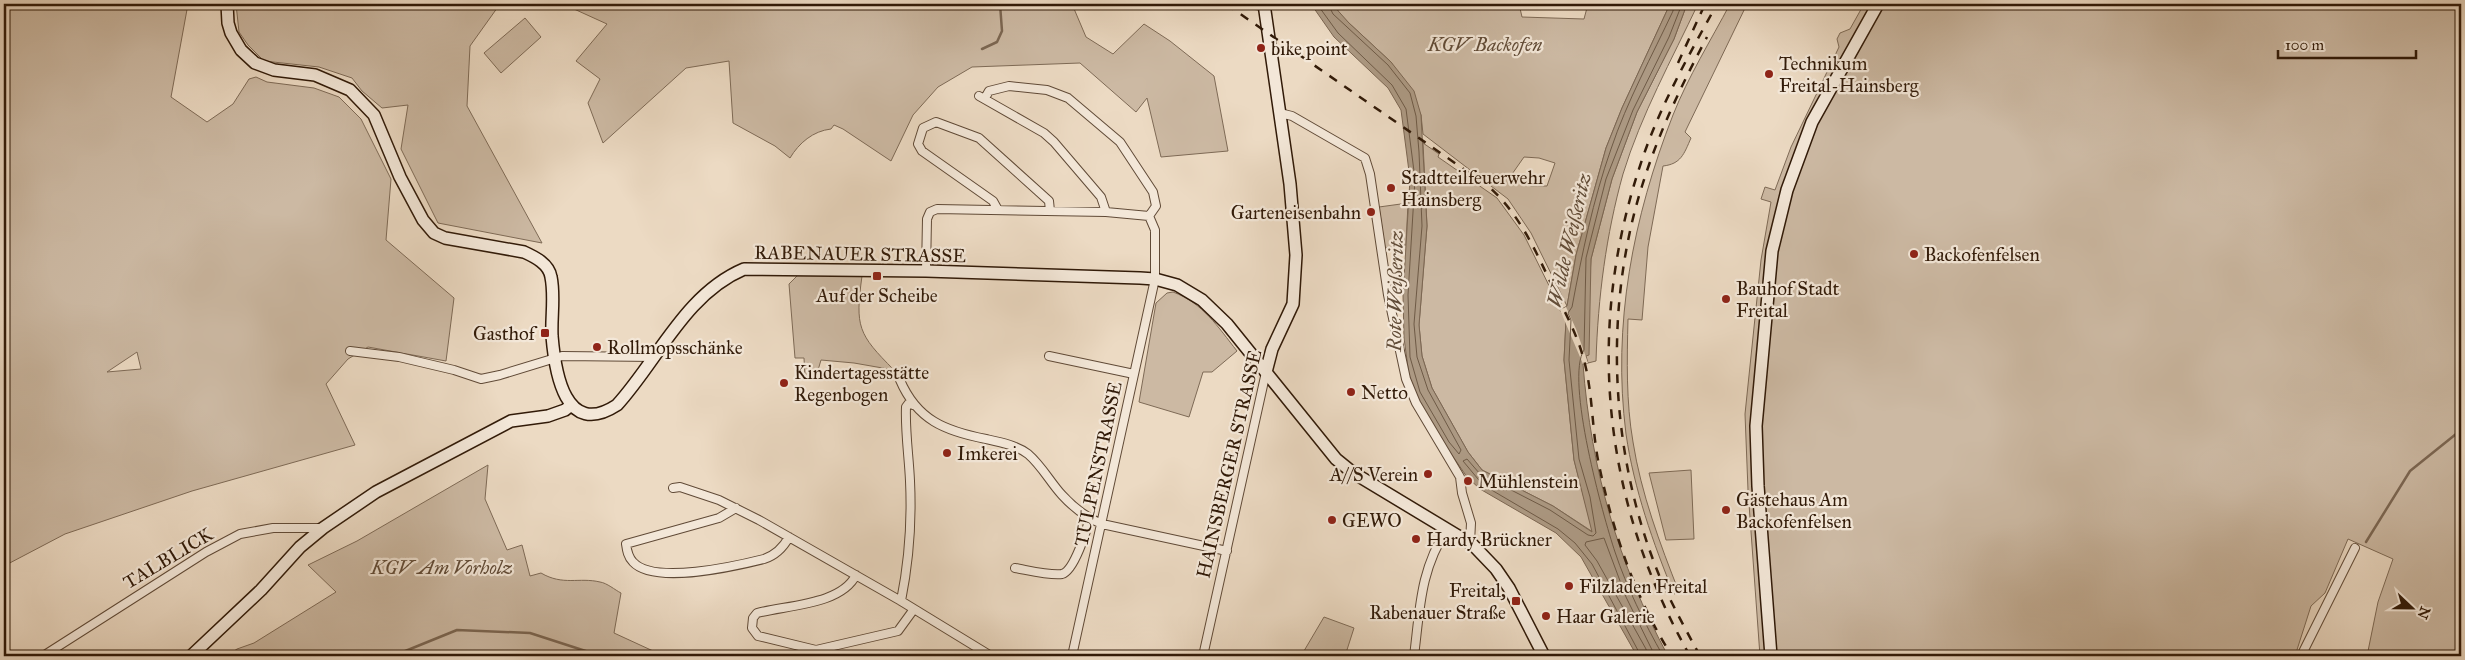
<svg xmlns="http://www.w3.org/2000/svg" width="2465" height="660" viewBox="0 0 2465 660" font-family="'IM FELL Great Primer',serif">
<rect width="100%" height="100%" fill="#ecdac3"/>
<filter id="stains"><feTurbulence type="fractalNoise" baseFrequency=".004" numOctaves="4"/><feColorMatrix values="0 0 0 0 .2 0 0 0 0 .09 0 0 0 0 .02 0 0 0 .5 -.17"/></filter>
<radialGradient id="worn" r=".72"><stop offset=".6" stop-color="#630" stop-opacity="0"/><stop offset="1" stop-color="#630" stop-opacity=".3"/></radialGradient>
<path fill="#ccb9a3" stroke="#7e6a56" fill-rule="evenodd" d="M4 4H188L171 97 207 122 233 104 249 79 256 77 267 82 314 88 339 97 361 119 391 179 386 240 454 298 446 361 368 347 348 359 326 384 355 445 192 491 65 534 4 566ZM137 352 141 369 107 372Z
M236 4H500L470 46 467 106 542 243 438 223 401 149 408 105 382 108 362 91 352 78 319 67 264 61 248 45 239 32Z
M563 4H1072L1086 37 1113 54 1144 24 1170 41 1214 76 1228 151 1161 157 1147 98 1136 112 1080 63 972 67 938 87 913 115 891 161 843 129 834 125 831 129C813 131 799 143 790 158L775 146 733 123 729 61 686 68 603 143 588 103 600 79 576 61 607 24Z
M1351 4H1519L1522 17 1584 19 1588 4H1670L1622 108 1606 148 1576 255 1567 306 1531 233 1508 199 1423 134 1421 115 1391 62 1336 11ZM1524 157 1539 158 1555 163 1547 186H1531L1510 177Z
M1687 4H1698C1672 59 1641 115 1623 174 1606 235 1598 297 1596 361L1588 363 1585 356 1591 259 1612 179 1637 112 1674 39Z
M1730 4H1747L1685 132 1691 138C1684 154 1681 164 1663 166L1648 247 1642 320 1628 319C1627 360 1626 402 1633 442 1641 493 1660 544 1679 592L1674 594C1653 543 1634 489 1626 434 1612 325 1633 217 1673 115 1688 77 1711 40 1730 4Z
M1864 4H2461V656H2367L2378 602 2393 559 2348 539 2325 593 2311 606 2295 656H1760L1748 490 1745 414 1761 260 1771 202 1761 199 1765 187 1775 190 1791 147 1839 47 1837 39 1840 33 1850 29Z
M525 18 541 37 501 73 484 53Z
M1423 143 1439 154 1438 157 1497 198 1524 235 1566 320 1564 360 1574 460 1593 532 1553 506 1482 470 1468 452 1432 388 1422 356 1419 325 1427 226Z
M1408 203 1406 245 1385 248 1379 207Z
M798 275 862 276C855 327 858 334 894 370L854 363 821 360 816 377 805 378 804 358H795L789 284Z
M1173 292C1203 303 1218 327 1237 351L1212 372H1203L1189 417 1139 402 1156 303 1167 293Z
M488 465 485 499 507 550 522 545 530 576 541 573C563 586 579 577 600 582 607 583 615 590 621 593L614 633 664 656H227L237 649 254 643 336 592 308 565 357 541Z
M1691 470 1694 539 1666 540 1649 473Z
M1324 617 1354 628 1345 656H1301Z"/>
<path fill="#ac9983" stroke="#7b6652" d="M1311 4H1332L1349 23 1391 62 1414 91 1421 115 1427 226 1419 325 1422 356 1432 388 1468 452 1482 470 1553 506 1592 532 1574 460 1564 360 1566 320 1560 310 1567 306 1576 255 1606 148 1622 108 1670 4H1687L1674 39 1637 112 1612 179 1591 259 1589 355 1586 356 1588 363 1583 364C1591 470 1618 563 1668 656H1637L1581 557 1556 533 1480 489 1467 477 1445 445 1415 394 1409 375 1404 338 1403 295 1410 179 1401 110 1388 88 1334 37Z"/>
<path fill="#ecdac3" d="M1566 307 1576 329 1588 363 1583 364 1560 310Z"/>
<g fill="none" stroke-linecap="round" stroke-linejoin="round">
<path stroke="#6e5a46" stroke-width="1" d="M1317 4 1338 33 1392 85 1406 109 1415 179 1408 295 1410 357 1420 392 1449 442 1459 454 1461 450 1428 390 1417 357 1414 324 1422 226 1419 152 1416 116 1410 93 1388 65 1333 14 1328 4
M1641 656 1592 564 1575 543 1558 529 1483 485 1463 461 1467 459 1480 474 1550 510 1588 535 1593 536 1596 533 1590 497 1579 459 1569 360 1571 320 1568 313 1572 307C1582 254 1593 200 1611 149 1627 101 1652 56 1673 11L1674 4
M1647 656 1646 649 1597 561 1585 545 1586 542 1604 538 1626 597 1655 656
M1663 656C1644 622 1627 588 1615 552 1603 516 1565 379 1584 350L1586 258 1606 179 1633 110 1669 37 1682 4"/>
<path stroke="#7b6652" stroke-width="2.5" d="M982 49 997 42 1002 31 1000 4
M2366 542 2410 471 2461 430
M393 656 457 630 530 633 601 656"/>
<defs>
<path id="street" d="M1247 4 1264 6
M979 96 1044 133 1054 142 1101 197 1106 212
M985 98 989 91 1009 86 1047 90 1068 98 1120 142 1153 192 1156 206 1149 216
M1280 113 1292 116 1365 158 1370 174 1388 295 1406 379 1416 403 1460 477 1462 493 1471 523 1470 543
M998 210 993 201 922 151 918 144 923 128 936 122 979 138 1049 201 1050 211
M926 271 927 219 930 212 937 209 1106 212 1149 216 1155 230V279L1072 656
M350 351 399 357 454 370 481 379 500 375 562 356 655 357
M1049 356 1134 374
M900 380C917 420 945 431 986 439 1000 442 1016 445 1028 454 1042 466 1050 482 1062 495 1073 507 1087 518 1102 524L1227 551
M673 488 680 487 719 500 759 520 901 601 991 656
M736 508 719 518 626 544C627 551 628 557 633 562 654 585 736 566 764 559 776 555 783 548 789 537
M1015 568C1027 570 1051 576 1062 574 1074 571 1087 530 1089 519
M856 575C841 605 787 605 757 613L753 618 752 628 758 636 816 650 898 631 914 609
M901 601C909 561 912 522 910 481 909 457 905 432 906 407L909 403 913 405
M43 656 206 552 240 534 273 528H323
M1203 656 1266 372
M1414 656C1420 609 1420 570 1447 529
M2301 656 2355 548"/>
<path id="secondary" d="M227 4 228 23 231 33 241 50 255 63 274 70 315 75 350 90 374 115 400 177 423 220 434 233 445 238 524 252C535 257 549 264 551 277 555 296 551 317 552 336 555 372 565 439 617 405 658 360 685 294 744 269L926 271 1140 278 1155 279 1177 285 1202 300 1227 324 1336 459 1352 472 1473 545 1496 569 1509 588 1544 656
M1264 4 1290 184 1296 255 1293 304 1272 349 1266 372
M191 656 261 590 300 547 323 528 376 492 511 421 548 416 565 410 570 406
M1771 656 1758 486 1756 426 1772 251 1787 190 1812 122 1878 4"/>
</defs>
<use href="#street" stroke="#604a37" stroke-width="10"/>
<use href="#secondary" stroke="#311a08" stroke-width="14"/>
<use href="#street" stroke="#f3e7d8" stroke-width="8"/>
<use href="#secondary" stroke="#f3e7d8" stroke-width="11"/>
<path stroke="#311a08" stroke-width="2.5" stroke-dasharray="9 9" stroke-linecap="butt" d="M1226 4 1488 186C1521 215 1537 254 1556 294 1567 316 1579 339 1585 364 1593 397 1592 432 1599 465 1613 532 1635 598 1672 656
M1678 63 1705 4
M1690 656C1602 501 1584 327 1643 157 1661 104 1690 53 1717 4
M1700 656C1686 630 1671 603 1659 575 1610 455 1603 310 1642 186 1658 134 1682 84 1707 37"/>
</g>
<g fill="#8f2418" stroke="#f3e7d8" stroke-width="2">
<circle cx="1261" cy="48" r="5"/>
<circle cx="1769" cy="74" r="5"/>
<circle cx="1391" cy="188" r="5"/>
<circle cx="1371" cy="212" r="5"/>
<circle cx="1914" cy="254" r="5"/>
<rect x="872" y="271" width="10" height="10" rx="2.5"/>
<circle cx="1726" cy="299" r="5"/>
<rect x="540" y="328" width="10" height="10" rx="2.5"/>
<circle cx="597" cy="347" r="5"/>
<circle cx="784" cy="383" r="5"/>
<circle cx="1351" cy="392" r="5"/>
<circle cx="947" cy="453" r="5"/>
<circle cx="1428" cy="474" r="5"/>
<circle cx="1468" cy="481" r="5"/>
<circle cx="1726" cy="510" r="5"/>
<circle cx="1332" cy="520" r="5"/>
<circle cx="1416" cy="539" r="5"/>
<circle cx="1569" cy="586" r="5"/>
<rect x="1511" y="596" width="10" height="10" rx="2.5"/>
<circle cx="1546" cy="616" r="5"/>
</g>
<g text-anchor="middle" dominant-baseline="central" stroke-width="4.5" stroke-linejoin="round" paint-order="stroke">
<g font-size="19" font-style="italic" fill="#604a36" stroke="#f3e7d8">
<text x="1485" y="44">KGV Backofen</text>
<text x="442" y="567">KGV Am Vorholz</text>
</g>
<g font-size="19" fill="#311a08" stroke="#f3e7d8" text-anchor="start">
<text x="1271" y="48">bike point</text>
<text x="1779" y="63">Technikum<tspan x="1779" dy="22">Freital-Hainsberg</tspan></text>
<text x="1401" y="177">Stadtteilfeuerwehr<tspan x="1401" dy="22">Hainsberg</tspan></text>
<text x="1361" y="212" text-anchor="end">Garteneisenbahn</text>
<text x="1924" y="254">Backofenfelsen</text>
<text x="1736" y="288">Bauhof Stadt<tspan x="1736" dy="22">Freital</tspan></text>
<text x="877" y="295" text-anchor="middle">Auf der Scheibe</text>
<text x="535" y="333" text-anchor="end">Gasthof</text>
<text x="607" y="347">Rollmopsschänke</text>
<text x="794" y="372">Kindertagesstätte<tspan x="794" dy="22">Regenbogen</tspan></text>
<text x="1361" y="392">Netto</text>
<text x="957" y="453">Imkerei</text>
<text x="1418" y="474" text-anchor="end">A//S Verein</text>
<text x="1478" y="481">Mühlenstein</text>
<text x="1736" y="499">Gästehaus Am<tspan x="1736" dy="22">Backofenfelsen</tspan></text>
<text x="1342" y="520">GEWO</text>
<text x="1426" y="539">Hardy Brückner</text>
<text x="1579" y="586">Filzladen Freital</text>
<text x="1506" y="590" text-anchor="end">Freital,<tspan x="1506" dy="22">Rabenauer Straße</tspan></text>
<text x="1556" y="616">Haar Galerie</text>
</g>
<g font-size="19" fill="#311a08" stroke="#f3e7d8">
<text transform="translate(860 254) rotate(1)">RABENAUER STRASSE</text>
<text transform="translate(1098 464) rotate(-78)">TULPENSTRASSE</text>
<text transform="translate(1229 464) rotate(-77)">HAINSBERGER STRASSE</text>
<text transform="translate(168 558) rotate(-31)">TALBLICK</text>
</g>
<g font-size="20" font-style="italic" fill="#624d39" stroke="#f3e7d8">
<text transform="translate(1569 240) rotate(-77)">Wilde Weißeritz</text>
<text transform="translate(1395 291) rotate(-89)">Rote Weißeritz</text>
</g>
</g>
<rect width="2465" height="660" fill="none" stroke="#ecdac3" stroke-width="20"/>
<rect x="5" y="5" width="2455" height="650" fill="none" stroke="#311a08" stroke-width="2.5"/>
<rect x="10" y="10" width="2445" height="640" fill="none" stroke="#311a08"/>
<g transform="translate(2412 608) rotate(112)" stroke="#f3e7d8" stroke-width="4" paint-order="stroke">
<path d="M0-4L9 19L0 12L-9 19Z" fill="#311a08"/>
<text y="-8" font-size="14" font-weight="bold" text-anchor="middle" fill="#311a08">N</text>
</g>
<path d="M2278 50v8h138v-8" fill="none" stroke="#311a08" stroke-width="2.5"/>
<text x="2285" y="50" font-size="15" fill="#311a08" stroke="#f3e7d8" stroke-width="4" paint-order="stroke">100 m</text>
<rect width="100%" height="100%" filter="url(#stains)"/>
<rect width="100%" height="100%" fill="url(#worn)"/>
</svg>
